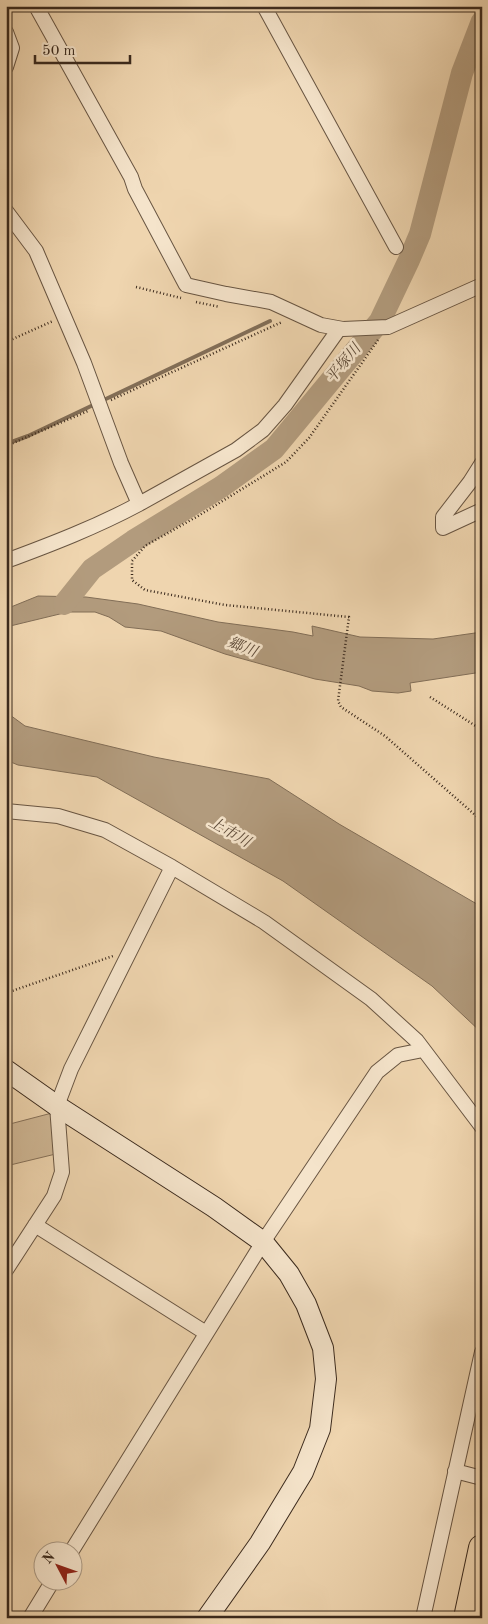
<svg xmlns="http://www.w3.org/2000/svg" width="488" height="1624" viewBox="0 0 488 1624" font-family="'Old Standard TT','Noto Serif JP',serif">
<rect width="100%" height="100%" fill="#efd5af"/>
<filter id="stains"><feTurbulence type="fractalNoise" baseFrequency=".004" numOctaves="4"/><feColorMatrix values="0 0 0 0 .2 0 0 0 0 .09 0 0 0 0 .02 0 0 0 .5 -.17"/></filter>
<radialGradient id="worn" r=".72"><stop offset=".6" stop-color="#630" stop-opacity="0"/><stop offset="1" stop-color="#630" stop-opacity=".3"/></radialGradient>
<path fill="#d0b896" stroke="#86715a" d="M52 1113 64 1152 6 1166V1125Z"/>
<path fill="#b29b7d" stroke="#826e57" d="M38 596 86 597 138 604 218 622 293 632 313 636 312 626 360 637 433 639 482 632V672L410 683 411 691 398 693 372 691 359 686 315 679 225 654 161 631 125 627 109 617 95 612H68L6 627V609Z
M6 712 25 726 154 757 269 779 339 824 482 907V1033L432 986 283 881 97 777 18 765 6 760Z"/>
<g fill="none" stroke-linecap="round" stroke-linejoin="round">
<path stroke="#826e57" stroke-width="4" d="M6 444 28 436 270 321"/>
<path stroke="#b29b7d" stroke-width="22" d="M64 604 92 569 133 541 221 487 274 449 380 321 409 260 420 234 462 73 482 21"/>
<defs>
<path id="street" d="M36 6 131 177 135 189 186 285 226 294 271 302 321 325 343 329 388 327 482 285
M264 6 396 247
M6 32 12 48 6 67
M6 211 36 251 84 363 121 463 139 504C96 527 52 544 6 561
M482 463 470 482 443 517V528L482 510
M139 504 236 450 263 430 285 405 339 329
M6 811 58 816 105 830 172 867 264 922 371 999 417 1041 482 1127
M35 1225 206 1333
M6 1270 54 1196 62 1172 57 1106 71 1069 172 867
M455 1471 478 1477
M71 1552 263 1242 377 1072 398 1055 423 1050
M30 1618 52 1582
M423 1618 482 1352"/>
<path id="secondary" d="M6 1070 57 1106 214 1207 263 1242 289 1274 306 1304 323 1348 326 1379 320 1429 303 1472 260 1543 207 1618"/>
<path id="highway" d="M467 1618 482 1548"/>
</defs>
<use href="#street" stroke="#685542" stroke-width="16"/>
<use href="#secondary" stroke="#3b2a1d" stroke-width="22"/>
<use href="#highway" stroke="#3b2a1d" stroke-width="28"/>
<path stroke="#3b2a1d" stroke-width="2.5" stroke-dasharray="1 2.5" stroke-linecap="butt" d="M136 287 181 298
M196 302 220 307
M378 340 309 438 286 462 198 516 145 546 132 561V580L145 590 225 605 349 617 338 701 341 707 385 736 482 821
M6 342 53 321
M111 400 282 322
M6 446 88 411
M430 697 482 730
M6 993 113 956"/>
<use href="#street" stroke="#f5e4cb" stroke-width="14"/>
<use href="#secondary" stroke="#f5e4cb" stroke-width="20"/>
<use href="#highway" stroke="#efd5af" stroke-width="26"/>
</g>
<g text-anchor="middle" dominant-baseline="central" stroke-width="5" stroke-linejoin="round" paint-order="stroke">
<g font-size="15" font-style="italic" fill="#5f4c3a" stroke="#f5e4cb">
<text transform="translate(344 364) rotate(-50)">平塚川</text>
<text transform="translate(242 648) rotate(22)">郷川</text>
<text transform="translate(229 833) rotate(30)">上市川</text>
</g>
</g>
<rect width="488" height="1624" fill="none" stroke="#efd5af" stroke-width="25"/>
<rect x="8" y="8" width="473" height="1609" fill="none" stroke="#3b2a1d" stroke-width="2.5"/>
<rect x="12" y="12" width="463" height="1599" fill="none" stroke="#3b2a1d"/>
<g transform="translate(58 1566) rotate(311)"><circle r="24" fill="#f5e4cb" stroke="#ab9a85"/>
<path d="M0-4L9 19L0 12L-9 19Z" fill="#8f2418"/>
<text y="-8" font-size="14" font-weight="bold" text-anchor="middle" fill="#3b2a1d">N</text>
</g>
<path d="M35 55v8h95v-8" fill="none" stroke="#3b2a1d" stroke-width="2.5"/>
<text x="42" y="55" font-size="15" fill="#3b2a1d" stroke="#f5e4cb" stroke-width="4" paint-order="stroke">50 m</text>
<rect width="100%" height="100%" filter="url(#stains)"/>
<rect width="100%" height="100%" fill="url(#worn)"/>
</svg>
